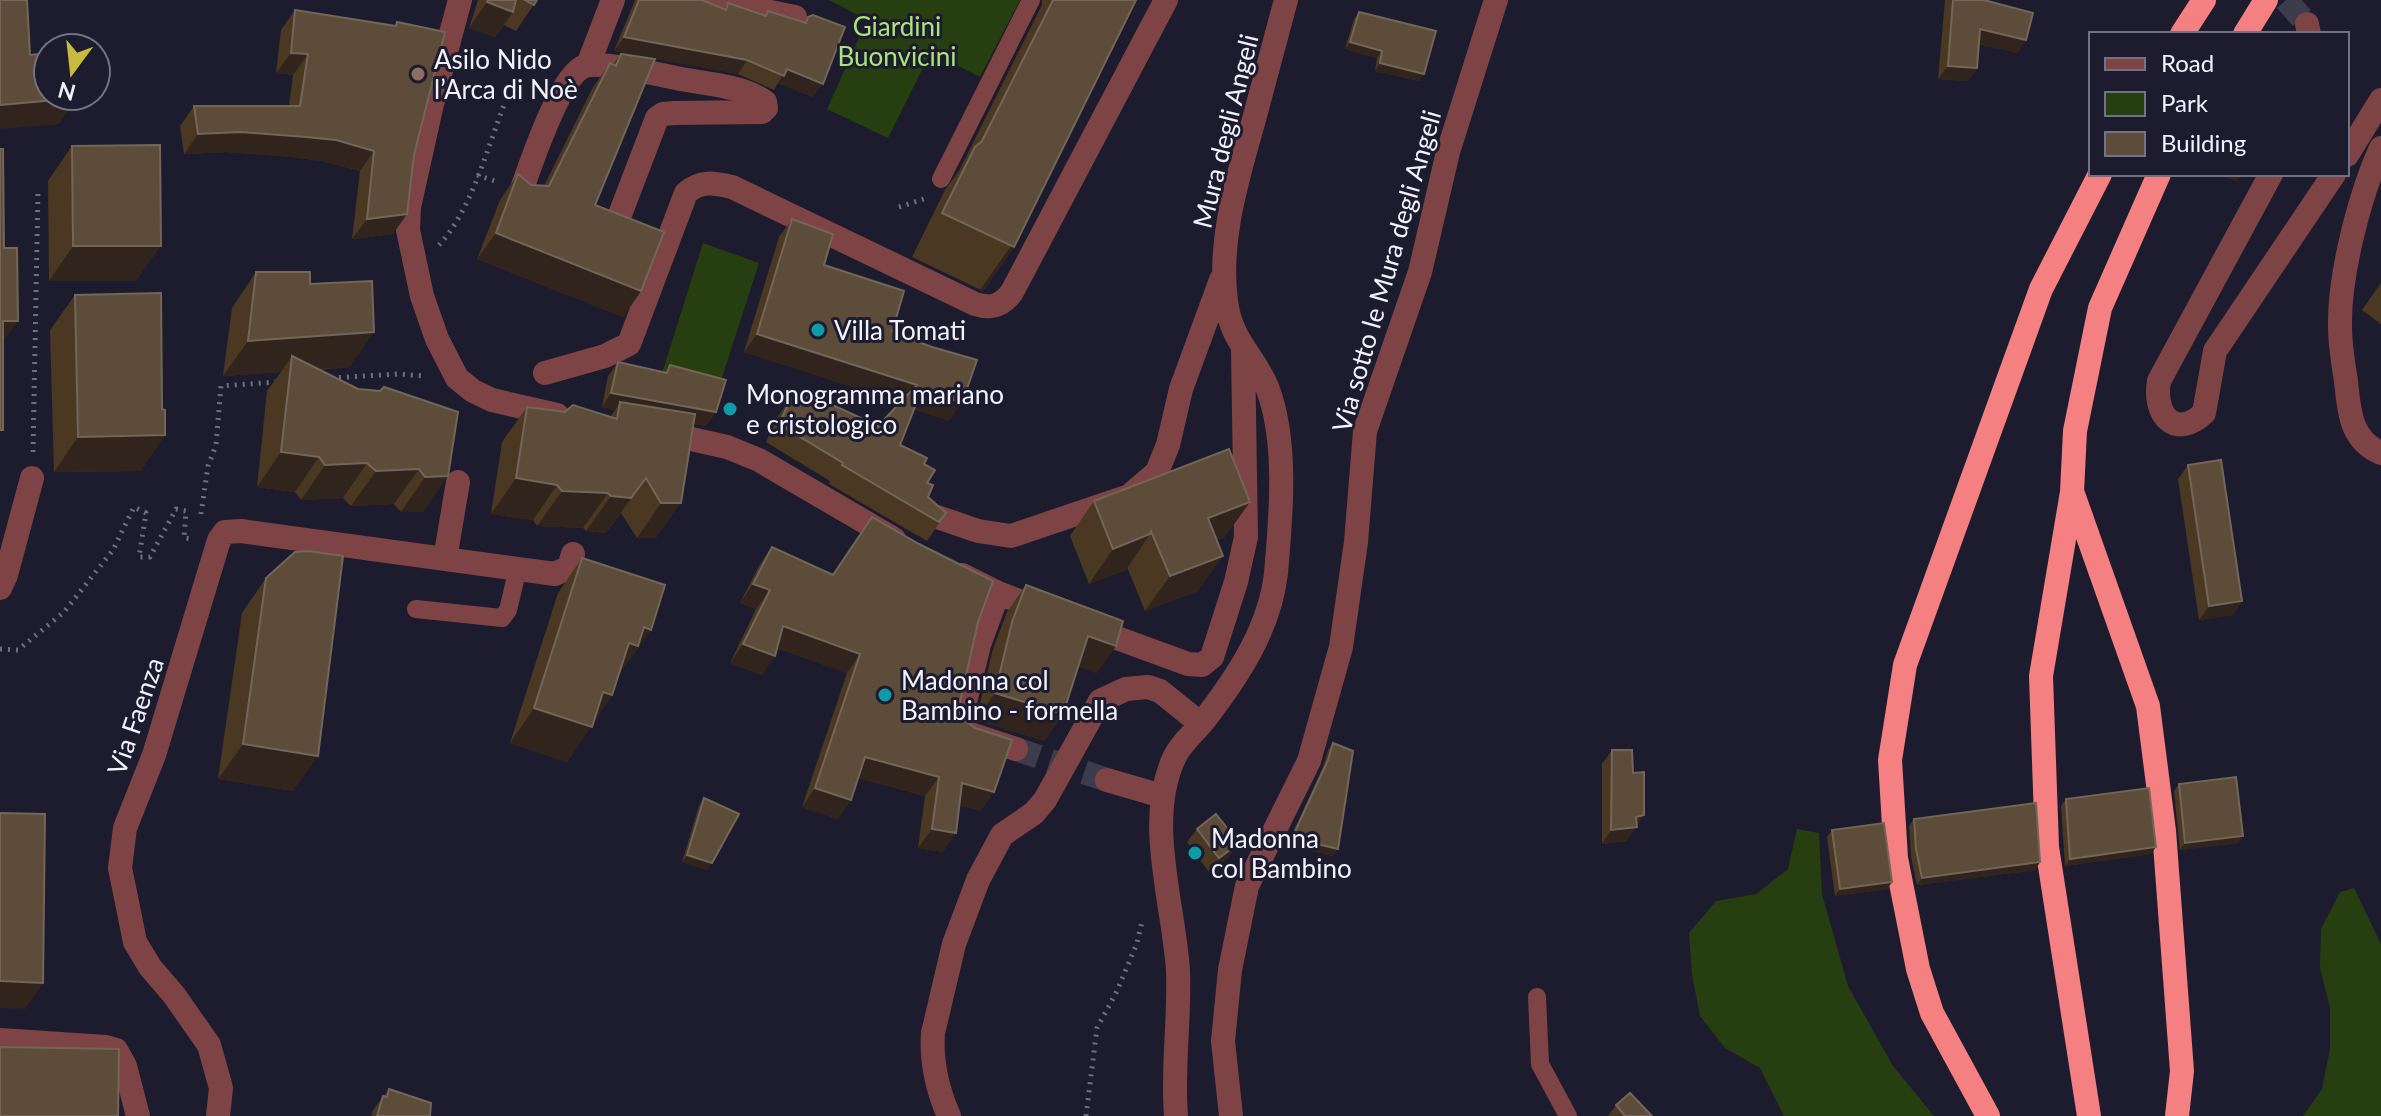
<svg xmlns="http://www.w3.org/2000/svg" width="2381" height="1116" viewBox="0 0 2381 1116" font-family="Lato,sans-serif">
<rect width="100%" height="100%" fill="#1d1c2e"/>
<path fill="#263e10" d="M829 0H1020L980 77 931 52 888 138 827 109 867 20Z
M703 243 759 263 718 390 662 373Z
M1797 829 1819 833 1822 894 1848 986 1893 1066 1934 1116H1784L1760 1068 1725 1048 1700 1016 1692 975 1689 933 1716 901 1756 894 1788 869Z
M2354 888 2381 944V1116H2303L2322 1089 2330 1049V1008L2320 968 2321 929 2340 892Z"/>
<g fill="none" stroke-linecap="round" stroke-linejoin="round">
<path stroke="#3d3c4d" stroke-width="24" stroke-dasharray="24 12" stroke-linecap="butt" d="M2286 0 2307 24
M1016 749 1107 780"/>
<path stroke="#706f7f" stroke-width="5" stroke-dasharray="2 6" stroke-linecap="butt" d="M477 175 495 181
M899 207 927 198
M439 245C471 211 487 149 504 105
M331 378 398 374 424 376
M33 452 38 189
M201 514 208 466 216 445 221 386 277 382
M0 649 18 650 64 612 113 550 134 507 146 513 139 557H150L176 509 186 511 184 538 192 539
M1086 1116 1097 1028 1117 991 1137 943 1142 921"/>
<path stroke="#7e4445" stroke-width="18" d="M941 179 1031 0
M416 609 502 618 508 610 518 568
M1537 997 1540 1064 1568 1116"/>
<path stroke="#7e4445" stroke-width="24" d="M460 0 432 104 409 207 408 230 422 296 437 339 457 378 473 391 492 400 557 415
M711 0 795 17
M2307 24 2309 34
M588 65 613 0
M2381 148C2360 194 2339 275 2340 326 2340 344 2343 363 2346 381 2349 410 2350 440 2381 453
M2347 155 2381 100
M2271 174 2159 381C2153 415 2175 440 2204 413L2215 351 2334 174
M519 197C529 170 559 75 585 66 600 61 657 74 676 78 704 84 742 85 765 102L766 108 762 112 674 113 663 114 657 118 614 230
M545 373 605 356 629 344 686 193C701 180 714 183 732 187L975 304C991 309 1002 306 1012 292L1166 0
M660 432 727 447 759 460 894 539
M937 517 978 531 1011 536 1129 496 1157 472 1168 445 1181 389 1221 280
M445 559 458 482
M962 575 998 593 1045 611
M0 588 6 575 32 478
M998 593 979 645 959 726 967 733 1016 749
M1087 627 1188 664 1202 665 1212 657 1236 582 1246 537 1243 350
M1107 780 1162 796
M0 1040 106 1047 116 1050 125 1066 138 1116
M218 1116 221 1088 209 1045 174 995 150 967 135 942 120 868 125 828 154 755 219 540 225 532 241 531 555 574 569 567 573 554
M949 1116C937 1089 931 1062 933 1033L954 944 978 880 1002 835 1034 813 1045 800 1100 701 1126 689 1148 687 1160 691 1201 724
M1176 1116C1172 1068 1180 1019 1178 971 1174 903 1144 820 1175 756 1182 742 1196 731 1205 719 1238 676 1270 628 1276 573 1281 517 1288 440 1267 387 1253 354 1231 341 1226 301 1218 241 1237 180 1253 123 1264 82 1275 41 1286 0
M1231 1116 1223 1041 1230 970 1247 886 1309 761 1341 647 1356 542 1365 431 1420 272 1448 152 1496 0"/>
<path stroke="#f48081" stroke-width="24" d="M2182 34 2204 0
M2245 34 2266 0
M2073 494 2148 706 2164 831 2182 1071 2177 1116
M1988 1116 1932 1013 1918 969 1896 858 1890 760 1905 665 2041 289 2100 174
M2089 1116 2047 847 2041 676 2072 492 2075 431 2100 308 2159 174"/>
</g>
<path fill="#4a3822" d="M478 0H537L516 31 504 25 495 37 469 28Z
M635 0H702L724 9 728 3 765 16 768 11 805 23 808 17 813 97 778 83 774 90 738 74 614 51Z
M1042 0H1136L1014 247 983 291 912 257 945 190 960 169 1042 5Z
M1945 0H1984L2026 40 2017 53 1979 44 1977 68 1968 81 1938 79Z
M295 10 395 26 397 22 393 234 352 239 360 171 322 161 292 157 227 152 184 154 180 126 194 106H289L293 75 276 73 281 30Z
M1359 12 1419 81 1375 71 1377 58 1345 49 1354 19Z
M621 54 595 205 641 291 623 317 477 259 500 200 518 174 531 185 544 186 592 89 610 63 613 64Z
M72 146 136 281H49L48 181Z
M792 219 824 265 892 332 949 421 914 409 900 445 924 464 928 497 946 513 927 541 829 484 830 481 766 442 778 416 791 398 804 402 809 394 878 426 901 402 744 352 779 237Z
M256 272 310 284 350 367 318 370 358 389 458 412 423 512H401L394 504 351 506 343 498 301 500 295 492 257 487 267 391 281 372 223 376 232 308Z
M2381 283V324L2362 310Z
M75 295 141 471 54 472 50 330Z
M618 362 664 372 670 365 716 412 706 426 694 424 656 538H637L621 513 606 533 586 531 583 528 537 526 533 520 491 514 502 442 527 407 610 417 615 410 602 407 608 376Z
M2188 465 2242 601 2233 615 2199 620 2178 479Z
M1094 501 1225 537 1216 540 1198 591 1145 611 1127 567 1126 570 1089 584 1070 536Z
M772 547 833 574 978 622 958 711 981 811 960 805 943 852 918 848 925 796 858 778 851 800 838 819 802 807 847 673 777 648 762 675 730 663 756 609 740 603 759 566Z
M582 558 651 630 620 672 612 695 567 762 510 743 558 593Z
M266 578 293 791 218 779 242 613Z
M1026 585 1097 673 1078 666 1063 714 1044 741 976 720 993 649 1007 612Z
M1333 743V856L1287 845 1323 767 1328 750Z
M1612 750 1627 841 1602 844V764Z
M2179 784 2238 843 2180 850 2174 791Z
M704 798 712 863 707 870 682 862 699 806Z
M2066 799 2151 854 2065 866 2061 806Z
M1914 819 2040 862 2035 870 1917 885 1911 856 1909 826Z
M1197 829 1229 857 1209 872 1187 842Z
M1832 830 1892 882 1887 889 1835 896 1827 837Z
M389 1089 430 1116H371L373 1110Z
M1616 1105 1652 1116H1608Z"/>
<path fill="#30241d" d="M487 2 513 12 495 37 469 28Z
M1980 29 2026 40 2017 53 1971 42Z
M624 37 747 60 738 74 614 51Z
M1350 42 1382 51 1377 58 1345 49Z
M291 53 308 54 293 75 276 73Z
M1380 63 1424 74 1419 81 1375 71Z
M1948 66 1977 68 1968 81 1938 79Z
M787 69 823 84 813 97 778 83Z
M77 98 59 124 0 129V105Z
M241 132 336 140 374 151 360 171 322 161 292 157 227 152 184 154 198 134Z
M2219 174H2242L2237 182Z
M407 214 393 234 352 239 367 219Z
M496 233 641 291 623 317 477 259Z
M73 246H161L136 281H49Z
M1011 246 1014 247 983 291 980 290Z
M3 321H18L0 346Z
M374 332 350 367 290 371 292 356 281 372 223 376 248 341Z
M757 334 917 385 904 404 744 352Z
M922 389 962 403 949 421 909 407Z
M611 393 716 412 706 426 619 410 620 402 615 410 602 407Z
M165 435 141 471 54 472 78 437Z
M281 452 319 457 295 492 257 487Z
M367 463 343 498 301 500 325 465Z
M419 469 394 504 351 506 376 471Z
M448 476 423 512H401L425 477Z
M516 478 557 485 533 520 491 514Z
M646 478 606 533 586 531 611 496Z
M562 491 608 493 583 528 537 526Z
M1250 502 1225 537 1183 553 1208 518Z
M661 503H681L656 538H637Z
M1150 534 1126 570 1089 584 1113 549Z
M1223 556 1198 591 1145 611 1170 576Z
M753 584 770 590 756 609 740 603Z
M2242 601 2233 615 2199 620 2209 606Z
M783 626 860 654 847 673 770 645Z
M644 627 651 630 613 681 629 643Z
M1088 636 1116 646 1097 673 1069 663Z
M743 644 775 656 762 675 730 663Z
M603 692 612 695 567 762 510 743 534 708Z
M995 693 1063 714 1044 741 976 720Z
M243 744 318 756 293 791 218 779Z
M865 757 939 777 925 796 852 776Z
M962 783 994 792 981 811 949 802Z
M815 788 851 800 838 819 802 807Z
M1644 815 1627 841 1602 844 1611 830 1636 817Z
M932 829 956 833 943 852 918 848Z
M2243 836 2238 843 2180 850 2185 843Z
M1292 838 1338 849 1333 856 1287 845Z
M1239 843 1229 857 1209 872 1219 858Z
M2156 847 2151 854 2065 866 2070 859Z
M687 855 712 863 707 870 682 862Z
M2040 862 2035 870 1917 885 1922 878Z
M1892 882 1887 889 1835 896 1840 889Z
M0 981 43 983 25 1009 0 1008Z"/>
<path fill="#5c4c39" stroke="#736658" stroke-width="2" d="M0 0H27L30 55 48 53V96H77V98L0 105Z
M488 0H516L513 12 487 2Z
M525 0H537L534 5Z
M639 0H702L726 10 728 3 766 16 768 11 806 23 808 17 813 15 845 27 823 84 787 69 784 76 747 60 624 37Z
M1053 0H1136L1014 247 942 213 975 147 982 141Z
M1953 0H1984L2033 13 2026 40 1980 29 1977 68 1948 66Z
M295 10 396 26 397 22 445 32 414 155 407 214 367 219 374 151 336 140 306 137 241 132 198 134 194 106H300L308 54 291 53Z
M1359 12 1436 31 1424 74 1380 63 1382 51 1350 42Z
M621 54 655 59 595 205 664 232 641 291 496 233 518 174 531 185 549 186 610 63 616 66Z
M160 145 161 246H73L72 146Z
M0 149H3L4 248H17L18 321H3V430H0Z
M792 219 833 234 824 265 904 291 892 332 932 347 977 360 962 403 922 389 900 445 927 458 924 464 935 470 927 483 933 485 928 497 946 513 939 522 842 465 843 463 779 424 791 398 805 402 809 394 878 426 917 385 757 334Z
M256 272H310V284L372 281 374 332 248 341Z
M161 293 162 409 165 410V435L78 437 75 295Z
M292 356 358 389 380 391 384 387 458 412 448 476 425 477 419 469 376 471 367 463 325 465 319 457 281 452Z
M618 362 667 373 670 365 726 380 716 412 611 393Z
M620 402 695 414 681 503H661L646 478 631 498 611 496 608 493 562 491 557 485 516 478 527 407 565 412 573 405 617 419Z
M1229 449 1250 502 1208 518 1223 556 1170 576 1151 531 1150 534 1113 549 1094 501Z
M2221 460 2242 601 2209 606 2188 465Z
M872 517 919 544 993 581 978 622 958 711 962 718 975 728 1012 740 994 792 962 783 956 833 932 829 939 777 865 757 851 800 815 788 860 654 783 626 775 656 743 644 770 590 753 584 772 547 833 575Z
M308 551 343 556 318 756 243 744 266 578 295 552Z
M582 558 665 585 651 630 644 627 638 646 629 643 612 695 603 692 592 727 534 708Z
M1026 585 1123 621 1116 646 1088 636 1063 714 995 693 1012 622Z
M1333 743 1353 751 1338 849 1292 838 1328 760Z
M1612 750H1632L1633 773 1644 772V815L1636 817 1637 827 1611 830Z
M2236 777 2243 836 2185 843 2179 784Z
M2149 788 2156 847 2070 859 2066 799Z
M704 798 739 814 712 863 687 855Z
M2036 803 2040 862 1922 878 1916 849 1914 819Z
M0 813 45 814 43 983 0 981Z
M1216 814 1239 843 1219 858 1197 829Z
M1884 823 1892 882 1840 889 1832 830Z
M0 1047 119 1049 118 1116H0Z
M389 1089 431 1103 430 1116H377L383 1096 387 1097Z
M1630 1093 1652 1116H1625L1616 1105Z"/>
<circle fill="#8d6e63" stroke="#1d1c2e" stroke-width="3" cx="418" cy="74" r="8"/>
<g fill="#0f9aa8" stroke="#1d1c2e" stroke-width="3">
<circle cx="818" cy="330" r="8"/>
<circle cx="730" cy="409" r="8"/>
<circle cx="885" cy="695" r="8"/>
<circle cx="1195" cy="853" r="8"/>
</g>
<g text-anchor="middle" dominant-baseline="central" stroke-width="6" stroke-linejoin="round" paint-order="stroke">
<g font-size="26" fill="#aae47b" stroke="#1d1c2e">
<text x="897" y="26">Giardini<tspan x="897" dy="30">Buonvicini</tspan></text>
</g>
<g font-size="26" fill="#f2f2ff" stroke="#1d1c2e" text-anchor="start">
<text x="434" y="59">Asilo Nido<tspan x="434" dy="30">l’Arca di Noè</tspan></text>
<text x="834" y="330">Villa Tomati</text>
<text x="746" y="394">Monogramma mariano<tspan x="746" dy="30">e cristologico</tspan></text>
<text x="901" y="680">Madonna col<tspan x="901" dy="30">Bambino - formella</tspan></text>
<text x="1211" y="838">Madonna<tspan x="1211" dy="30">col Bambino</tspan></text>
</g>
<g font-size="26" fill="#f2f2ff" stroke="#1d1c2e">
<text transform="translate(1225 131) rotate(-76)">Mura degli Angeli</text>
<text transform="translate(1386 271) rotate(-74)">Via sotto le Mura degli Angeli</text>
<text transform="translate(135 716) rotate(-71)">Via Faenza</text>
</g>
</g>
<rect x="2089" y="32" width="260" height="144" fill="#1d1c2e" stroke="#727282" stroke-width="2"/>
<rect x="2105" y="58" width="40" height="12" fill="#7e4445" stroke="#727282" stroke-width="2"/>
<text x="2161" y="72" font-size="24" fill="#f2f2ff">Road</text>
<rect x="2105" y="92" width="40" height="24" fill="#263e10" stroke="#727282" stroke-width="2"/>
<text x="2161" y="112" font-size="24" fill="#f2f2ff">Park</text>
<rect x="2105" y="132" width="40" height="24" fill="#5c4c39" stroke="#727282" stroke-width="2"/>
<text x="2161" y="152" font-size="24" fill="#f2f2ff">Building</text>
<g transform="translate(72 72) rotate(195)"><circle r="38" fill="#1d1c2e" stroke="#727282" stroke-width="2"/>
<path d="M0-6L14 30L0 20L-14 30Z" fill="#c6bb3c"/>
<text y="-12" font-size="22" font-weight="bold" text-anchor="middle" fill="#f2f2ff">N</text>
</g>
</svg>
